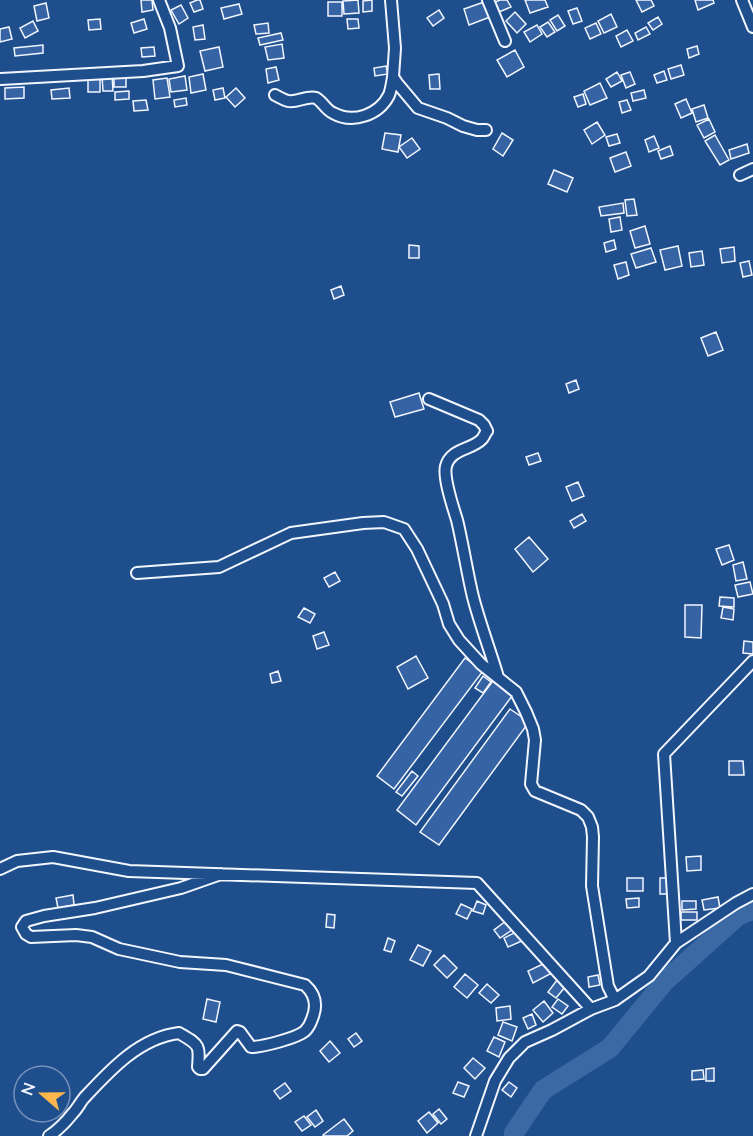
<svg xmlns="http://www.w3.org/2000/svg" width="753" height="1136" viewBox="0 0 753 1136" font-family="Lato,sans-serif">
<rect width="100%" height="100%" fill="#1f4e8c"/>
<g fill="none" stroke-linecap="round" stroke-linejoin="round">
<path stroke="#3b69a3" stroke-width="20" d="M514 1136V1133L543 1090 610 1048 665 981 739 915 753 910"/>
</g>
<path fill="#3563a3" stroke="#f2f6ff" stroke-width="1.5" d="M141 0H152L153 10 142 12Z
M197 0H200L203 9 194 12 190 3Z
M358 0 359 13 344 14 343 1Z
M372 0V11L363 12V1Z
M500 0H507L511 7 499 12 495 2Z
M525 0H545L548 7 530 13Z
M636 0H651L654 6 642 12Z
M695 0H713L714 3 698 10Z
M328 2H342V16H328Z
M484 2 490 17 469 25 464 9Z
M46 3 49 18 37 21 34 6Z
M239 4 242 14 224 19 221 8Z
M181 5 188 18 179 24 171 10Z
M577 8 582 21 573 24 568 11Z
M439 10 444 18 433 26 427 18Z
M515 12 526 24 517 33 506 21Z
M611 14 617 27 604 33 598 21Z
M558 15 565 26 557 31 550 20Z
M658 17 662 24 653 30 648 23Z
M100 19 101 29 89 30 88 20Z
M144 19 147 29 134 33 131 23Z
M347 19H358L359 28 348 29Z
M33 21 38 31 25 38 20 28Z
M548 22 555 32 547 37 540 27Z
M268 23 269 33 256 34 254 25Z
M596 23 601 34 590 39 585 28Z
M203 25 205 39 195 40 193 27Z
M537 25 542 34 530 42 524 32Z
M9 27 12 39 0 42V29Z
M646 27 650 34 638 40 635 33Z
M627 30 633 41 621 47 616 36Z
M281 33 283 40 260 45 258 38Z
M282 44 284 58 268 60 265 47Z
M43 45V53L15 56 14 48Z
M697 46 699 54 689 58 687 49Z
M154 47 155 56 142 57 141 48Z
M219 47 223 67 205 71 200 51Z
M515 50 524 67 507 77 497 60Z
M681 65 684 75 671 79 668 69Z
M386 66 388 74 375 76 374 68Z
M276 67 279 80 268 83 266 69Z
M664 71 667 80 657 83 654 75Z
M617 72 622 81 611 87 606 79Z
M630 72 635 84 626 88 621 75Z
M114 74H126V87H114Z
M203 74 206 90 191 93 189 77Z
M439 74 440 89H430L429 75Z
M100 75V92H88V76Z
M112 75 113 91H103L102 76Z
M185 76 187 90 171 92 169 79Z
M167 78 170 97 155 99 153 80Z
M600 83 607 98 590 105 584 91Z
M24 87V98L5 99V88Z
M69 88 70 98 52 99 51 90Z
M223 88 225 98 215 100 213 90Z
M236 88 245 98 235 107 226 97Z
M644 90 646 98 633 101 631 93Z
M129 91V99L115 100V92Z
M583 94 586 104 578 107 574 97Z
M186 98 187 105 175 107 174 100Z
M686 99 692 113 681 118 675 104Z
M146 100 148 110 134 111 133 101Z
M627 100 631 110 622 113 619 102Z
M704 105 708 118 696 122 692 109Z
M709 119 715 132 704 138 697 125Z
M597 122 605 135 592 144 584 130Z
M385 133 401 135 398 152 382 149Z
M502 133 513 140 503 156 493 149Z
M617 134 620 143 609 146 606 137Z
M715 135 729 160 720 165 705 141Z
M654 136 659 148 649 152 645 140Z
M412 138 420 149 407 158 399 147Z
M747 144 749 153 731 159 729 150Z
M670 146 673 155 661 159 658 151Z
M626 152 631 166 615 172 610 158Z
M554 170 573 178 567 192 548 184Z
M634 199 637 215 627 216 625 200Z
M623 203 624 213 601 216 599 207Z
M620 217 622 230 611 232 609 219Z
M645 226 650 244 635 248 630 231Z
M614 240 616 249 606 252 604 243Z
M409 245 419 246V258H409Z
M678 246 682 266 665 270 660 250Z
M734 247 735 261 722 263 720 249Z
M651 248 656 262 636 268 631 254Z
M702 251 704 265 691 267 689 253Z
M749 261 752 275 743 277 740 263Z
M626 262 629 275 618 279 614 265Z
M341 286 344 295 334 299 331 290Z
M716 332 723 350 708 356 701 338Z
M576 380 579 389 569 393 566 384Z
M419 393 424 409 395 417 390 402Z
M538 453 541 461 529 465 526 457Z
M578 482 584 496 572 501 566 487Z
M582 514 586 521 574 528 570 521Z
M529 537 548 559 533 572 515 549Z
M729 545 734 560 722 565 716 549Z
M743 562 747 579 736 581 733 565Z
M335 572 340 581 329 587 324 578Z
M750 582 753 594 738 597 735 585Z
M720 597 734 598V607L719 606Z
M685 605H702L701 638 685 637Z
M723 607 734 609 733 620 721 618Z
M304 608 315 614 310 623 298 617Z
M324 632 329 645 317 649 313 636Z
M744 641 753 642V654L743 653Z
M416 656 428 678 408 689 397 667Z
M465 658 483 671 394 789 377 776Z
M278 671 281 681 272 683 270 674Z
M483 676 491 682 483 693 475 688Z
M495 678 515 692 416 825 397 810Z
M510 709 529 722 439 845 420 832Z
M729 761H743L744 775H729Z
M412 771 418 776 402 796 396 792Z
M701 856V870L687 871 686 857Z
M627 878H643V891H627Z
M660 878H669L668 894H660Z
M73 895 74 905 58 908 56 898Z
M718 897 720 908 704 910 702 900Z
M639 898V907L627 908 626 899Z
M477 901 486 905 483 914 473 911Z
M682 901H696V909L682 910Z
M461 904 472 909 467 919 456 914Z
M681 912H697V920H681Z
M327 914 335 915 334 928 326 927Z
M506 921 512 930 500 938 494 930Z
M520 930 524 940 508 947 504 938Z
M388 938 395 941 391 952 384 950Z
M418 945 431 951 423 966 410 960Z
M444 955 457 968 447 978 434 965Z
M545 963 550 974 533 983 528 971Z
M465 974 478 985 467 998 454 987Z
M598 975 600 985 589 987 588 977Z
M557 980 565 987 556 998 548 992Z
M487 984 499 995 491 1003 479 993Z
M207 999 220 1002 216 1022 203 1019Z
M558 999 568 1006 562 1014 552 1007Z
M544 1001 553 1013 543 1022 533 1010Z
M510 1006 511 1019 497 1021 496 1008Z
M532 1014 536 1025 528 1029 523 1018Z
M503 1022 517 1027 512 1041 498 1035Z
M356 1033 362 1041 354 1047 348 1039Z
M494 1037 505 1042 499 1057 487 1051Z
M330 1041 340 1053 329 1062 320 1051Z
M473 1058 485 1068 475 1079 464 1068Z
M714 1068V1081H706V1069Z
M703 1070 704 1079 692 1080V1071Z
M458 1082 469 1086 464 1097 453 1093Z
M509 1082 517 1088 511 1097 502 1090Z
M285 1083 291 1091 280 1099 274 1091Z
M439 1109 447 1119 441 1124 433 1114Z
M316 1110 323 1121 315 1127 307 1117Z
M429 1112 438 1123 427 1133 418 1121Z
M304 1116 311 1125 302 1131 295 1122Z
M344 1119 353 1131 347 1136H324L323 1135Z"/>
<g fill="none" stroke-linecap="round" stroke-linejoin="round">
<defs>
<path id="minor" d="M391 0 395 48 393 77 397 83 418 108 447 118 463 126 477 130H486
M488 0 505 41
M742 0 753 27
M1 79 143 71 178 66 170 28 159 0
M275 95C279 97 284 100 288 101 297 103 307 95 316 98 322 101 326 110 333 113 353 124 379 115 389 95 391 90 392 83 393 77
M740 175 753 169
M429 399 479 420 484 425 487 431C485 433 484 437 482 439 472 450 451 448 446 466 443 478 453 507 457 520 463 545 467 572 473 597 480 624 490 650 498 677
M137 573 219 567 291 533 363 523 384 522 404 529 417 549 443 604 449 624 459 640 481 664 516 692 526 712 533 729 535 740 531 784 535 791 581 810 588 817 592 827 593 837 592 886 608 986 615 1000
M0 869 17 861 53 857 129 871 477 883 591 1009
M676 943 664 754 753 661
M49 1136C58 1130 66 1122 73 1113 77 1109 80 1103 84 1098 110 1070 139 1038 179 1033 199 1045 200 1044 198 1067L200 1069H203L237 1031 240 1032 251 1047C262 1047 297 1038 305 1031 308 1028 311 1022 312 1019 318 1005 315 994 305 985L226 965 180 962 119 949 92 937 76 935 31 937 26 934 22 927 26 921 44 916 95 908 181 888 221 874
M476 1136 495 1081 509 1058 525 1042 552 1030 591 1009 615 1000 649 976 676 943 736 903 753 894"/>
</defs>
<use href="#minor" stroke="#f2f6ff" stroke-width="14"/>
<use href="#minor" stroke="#1f4e8c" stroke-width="10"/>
</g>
<g transform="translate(42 1094) rotate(290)"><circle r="28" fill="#1f4e8c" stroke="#7391ba" stroke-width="1.5"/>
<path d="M0-4.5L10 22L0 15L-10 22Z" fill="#ffb74d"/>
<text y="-9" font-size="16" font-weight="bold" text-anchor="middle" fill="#f2f6ff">N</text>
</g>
</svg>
